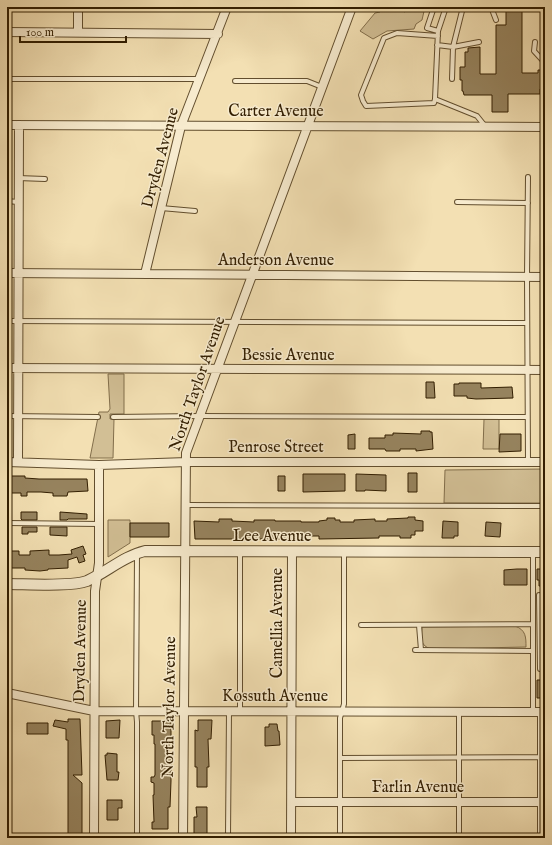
<svg xmlns="http://www.w3.org/2000/svg" width="552" height="845" viewBox="0 0 552 845" font-family="'IM FELL English',serif">
<rect width="100%" height="100%" fill="#f3e0b3"/>
<filter id="stains"><feTurbulence type="fractalNoise" baseFrequency=".005" numOctaves="4"/><feColorMatrix values="0 0 0 0 .2 0 0 0 0 .09 0 0 0 0 .02 0 0 0 .5 -.17"/></filter>
<radialGradient id="worn" r=".72"><stop offset=".6" stop-color="#630" stop-opacity="0"/><stop offset="1" stop-color="#630" stop-opacity=".3"/></radialGradient>
<path fill="#d2bf95" stroke="#826e4b" d="M382 7H393L405 12 407 7H425L422 20 416 24 414 29 387 31 373 39 360 31 375 13 380 12Z
M108 374H124V414H110V419H114L113 458H90L99 412H108L110 409Z
M484 419H499V449H483Z
M545 469V503H444L445 470Z
M108 520H130V543L108 557Z
M515 626C526 630 526 637 526 647L430 649 425 646 421 641 422 627Z"/>
<path fill="#96835e" stroke="#321e01" d="M506 7H522V73H538V70H544V87H542V89H540V94H508V112H492V95H464L463 91H462V80H460V67H465V52H468V48L480 47V74H496V25H506Z
M426 382H434L435 398H426Z
M459 383H481V388L512 387 513 398 476 399 467 398V396H454V384H459Z
M421 431H430V432H432L433 449 416 451V449H400V451H386L385 449H369V438H385V435H393V433L421 434Z
M355 434V449H348V435Z
M500 434H521V451L499 452Z
M408 473H417V492H408Z
M303 474H345V491L303 492Z
M356 474 386 475V491L365 490V491H356Z
M11 476H25V478L39 479H87L88 491 68 492 67 496H53V493L41 492H27V496H21V493H7V478H11Z
M278 476H285V491H278Z
M21 512H37V520H22L21 519Z
M60 512 87 514V519H68L67 520H60Z
M408 517H415V520L423 521V531H415V535H411V538H400V536H379V538L319 539V536H306V539H195L194 521 219 522V519H232V521L254 522V520H275V521H301V522H319V521L327 520V518H335V520H340V522H354V520L375 519V521H387V519L408 518Z
M443 521 458 522V536H454V538H442Z
M486 522 501 523 500 537 485 536Z
M130 523H169V537H130Z
M22 527H37V532H28V534H22Z
M50 527H67V536L50 535Z
M83 546 86 554 83 555 85 561 79 563 77 557 68 560V568L48 569V570L40 571 25 570V568H7V551H19V555H30V551L49 550V555H59L72 554 71 550Z
M517 569H527V585H504V570Z
M537 569H545V586H539V580H537Z
M537 680H545V698H537Z
M68 719H80L82 775H73L82 783V838H68V740H66V729L53 726 55 720 68 722Z
M120 720 119 738H106V721Z
M198 720H212L211 739H208L209 767H207V787H197V767H195V730L198 731Z
M152 721H171V743H169V757H171V781L170 807H168V829H152V822H154L153 795H154V783L151 782V777H154L155 775V744H154V735H152Z
M27 723H48V734H27Z
M269 724H277L278 731H279L280 745 265 746V727H269Z
M107 753 117 754V772H119L118 780H107L105 755H107Z
M107 800H122V808H118V820H107Z
M196 807H207V838H194V817H197Z"/>
<g fill="none" stroke-linecap="round" stroke-linejoin="round">
<defs>
<path id="service" d="M434 7 427 28 438 31 446 7
M491 7 496 20
M438 36 397 33 384 38 361 95 363 101 366 106 434 103 435 99 438 31
M535 42 534 51 545 63
M437 45 453 47 479 42
M7 79H199
M452 79 453 47 463 7
M235 81H307L322 87
M435 99 477 116 485 126
M18 178 45 179
M7 201 18 202
M457 202 528 203
M161 208 195 211
M7 321 527 323
M7 416 98 417
M113 417 200 416 527 417
M528 462 527 277 528 177
M186 505 545 506
M7 523 99 524
M533 553V712
M137 554 136 711 137 722V838
M539 595 540 669
M361 625 533 624
M419 625 421 650
M415 650 533 651
M240 711V552
M459 712V838
M540 712V838
M340 758 540 757
M228 838 229 711
M340 838V718L344 704V552"/>
<path id="minor" d="M7 32 218 34
M78 32V7
M7 125 545 127
M7 273 545 277
M145 274 181 126 227 7
M7 368 545 370
M7 462 99 465 187 462H545
M18 462 19 125
M7 693 94 711 545 712
M292 802H545
M94 838 95 591 99 563V465
M183 838 186 453 352 7
M291 838 292 552"/>
<path id="tertiary" d="M7 584C26 584 71 587 87 581 107 572 124 556 145 551L545 552"/>
</defs>
<use href="#service" stroke="#624e2e" stroke-width="6"/>
<use href="#minor" stroke="#624e2e" stroke-width="10"/>
<use href="#tertiary" stroke="#624e2e" stroke-width="12"/>
<use href="#service" stroke="#f7ebce" stroke-width="4"/>
<use href="#minor" stroke="#f7ebce" stroke-width="8"/>
<use href="#tertiary" stroke="#f7ebce" stroke-width="10"/>
</g>
<g text-anchor="middle" dominant-baseline="central" stroke-width="3" stroke-linejoin="round" paint-order="stroke">
<g font-size="16" fill="#321e01" stroke="#f7ebce">
<text x="276" y="112">Carter Avenue</text>
<text transform="translate(161 158) rotate(-75)">Dryden Avenue</text>
<text x="276" y="261">Anderson Avenue</text>
<text x="288" y="356">Bessie Avenue</text>
<text transform="translate(198 384) rotate(-71)">North Taylor Avenue</text>
<text x="276" y="448">Penrose Street</text>
<text x="272" y="537">Lee Avenue</text>
<text transform="translate(278 623) rotate(-90)">Camellia Avenue</text>
<text transform="translate(81 651) rotate(-89)">Dryden Avenue</text>
<text x="275" y="697">Kossuth Avenue</text>
<text transform="translate(170 707) rotate(-89)">North Taylor Avenue</text>
<text x="418" y="788">Farlin Avenue</text>
</g>
</g>
<rect width="552" height="845" fill="none" stroke="#f3e0b3" stroke-width="24"/>
<rect x="8" y="8" width="536" height="829" fill="none" stroke="#321e01" stroke-width="2"/>
<rect x="12" y="12" width="528" height="821" fill="none" stroke="#321e01"/>
<path d="M20 36v6h106v-6" fill="none" stroke="#321e01" stroke-width="2"/>
<text x="26" y="36" font-size="12" fill="#321e01" stroke="#f7ebce" stroke-width="3" paint-order="stroke">100 m</text>
<rect width="100%" height="100%" filter="url(#stains)"/>
<rect width="100%" height="100%" fill="url(#worn)"/>
</svg>
